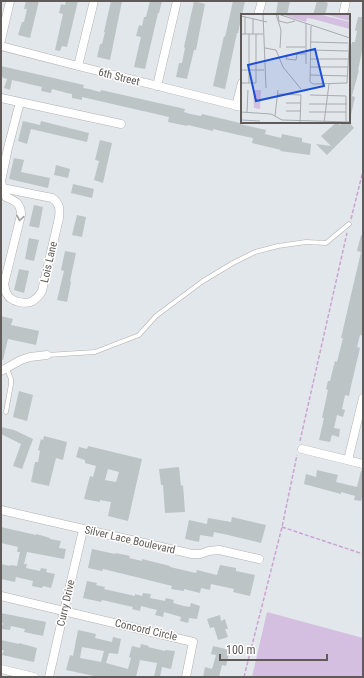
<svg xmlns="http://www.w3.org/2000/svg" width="364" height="678" viewBox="0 0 364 678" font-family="'Roboto Condensed',sans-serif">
<rect width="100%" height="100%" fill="#e1e7eb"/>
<path fill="#d4bfe0" d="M267 612 363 638V677H252Z"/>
<path fill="#bdc4c6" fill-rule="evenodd" d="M26 1H39L30 38 18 35 22 22H24L27 9H24Z
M66 1H78L67 47 62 46 60 51 55 50 63 14 59 13 61 4 65 5Z
M111 1H122L110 60 97 57 100 44H102L105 32H104Z
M150 1H162L159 13H158L145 69 134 67 141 37 136 36 139 25 142 26 144 17H146Z
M194 1 205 4 196 50H194L187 79 176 77 179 63H182L185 48 184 47Z
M233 1H245L238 33H237L225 89 213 86 224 36 225 37Z
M278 1H290L287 15 276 14Z
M317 1H323L328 3 325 15H313Z
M358 17H363V47L358 70H359L352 96 355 97 351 115H349V54L352 42H355L357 31 355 30Z
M1 66 84 85 83 88 89 89 100 92 101 90 185 109 184 112 190 114 201 116 202 114 240 123V124L266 130 265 134 281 138 282 134 291 136 302 138V142L311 144 310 155 280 151 281 150 252 143 253 138 243 136 213 129V131L188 125 187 126 168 122 169 117 82 97V100L72 98V94L67 93 52 89 51 93 41 91 42 87 12 80 10 90 4 88 7 79 1 77Z
M23 121 40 125 41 121 89 133 87 142 31 129 27 144 18 141Z
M337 122 340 125 344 122H349L354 128 327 155 316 144 331 146 321 136Z
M100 140 112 143 103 183 94 180 99 161 95 160Z
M14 158 24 160 21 172 50 178 48 188 9 179Z
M56 165 70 169 68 178 54 175Z
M73 184 94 189 92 198 71 193Z
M34 205 43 207 39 228 29 226Z
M77 215 86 217 82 237 72 235Z
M361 235 363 236V336L360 335 357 347 360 348 351 386 349 396 345 395 342 409 345 410 343 417 337 415 334 428 340 429 339 437 332 435 330 442 319 440 324 418H322L328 390 326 389 328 381H330L335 361 337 362 343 338H341L361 252 357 251Z
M29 238 39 240 34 261 25 259Z
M65 251 76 253 70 281 71 282 67 302 57 300 64 271 61 270Z
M19 269 29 271 24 293 14 290Z
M1 316 13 319 11 325 39 331 36 345 8 339 3 360H1Z
M19 391 33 395 27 421 13 417Z
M1 427 14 430 33 439 22 469 13 466 21 444 1 434Z
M44 436 67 442 63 460 56 458 49 486 31 482 35 462H38L40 451 38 450 41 439 43 440Z
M88 446 142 459 128 521 108 516 111 502 100 500V502L84 499 90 476 93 477 96 466 85 463V460L76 457 79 447 87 449ZM108 469 119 472 116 482 105 480Z
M179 467 181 486 183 485 185 512 165 513 163 485H161L159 469Z
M317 470 338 475 336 482 357 487 361 471H363V494L361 501 354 500 355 496 341 492V494L304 484 306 474 316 477Z
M232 517 266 525 261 543 228 535 214 532 213 537 200 535 199 542 185 539 189 520 207 524 208 518 231 522Z
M1 527 36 535V534L50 538V539L61 541 59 548 66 549 64 559 27 552 24 564H27L26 568 40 571 41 568 47 569 46 572 55 574 51 588 43 586 42 588 32 586 33 581 16 577 15 582 1 579V564L10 566 11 565 17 566 20 552H17L18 547 1 543Z
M92 549 115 554 116 553 130 556 129 558 142 561V559L170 566V567L196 573 197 570 217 575 220 565 236 568V571L255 575 250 596 233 592 234 589 211 584 210 590 201 588 200 593 184 589V591L171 589 172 586 132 576 103 569 102 571 88 568Z
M87 581 97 583 96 585 105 587 104 589 135 596V594L142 596 143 593 151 594 150 598 165 601 166 598 174 600 173 603 184 606 190 607 191 603 200 606 197 619 189 618 188 623 180 621 181 617 164 612 163 617 155 615 157 610 141 606 140 611 132 609 133 607 102 600 101 602 83 598Z
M1 613 46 622 43 636 24 632 25 629 11 626 10 630 1 629 3 623H1Z
M220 615 221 621 225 619 228 629H225L228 637 218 640 214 627 210 628 207 619Z
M78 630 96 634 95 638 112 642 113 637 121 639 118 654 109 653 106 663 128 669 131 658 129 657 132 646 140 648 141 644 149 646 148 647 165 651V650L175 651 171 669 162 667 160 677H154L157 663 140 660 136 677H93L94 676 66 670 70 655 73 656ZM82 647 104 651 101 662 80 658Z
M1 640 19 644V643L37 648 34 662 2 655 4 650H1Z
M213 646 230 650 226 666 222 665 219 677H203L205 667 212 669 216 655 211 654Z"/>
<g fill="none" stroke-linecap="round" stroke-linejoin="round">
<defs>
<path id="service" d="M47 355 95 352 139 335 156 316 203 281 233 263 255 252 278 246 306 242 326 243 349 224
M6 412 11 384V379L7 369"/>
<path id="minor" d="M258 15 262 1
M343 15 346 1
M1 40 10 1
M1 46 78 66 242 107
M78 66 94 1
M157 86 177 1
M1 98 121 124
M236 106 242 83
M1 181 8 148 20 102
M1 182 6 197C16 201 21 204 21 215L4 284C5 287 5 291 7 294 11 302 26 305 33 301 37 298 40 295 42 291L59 218C60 209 60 203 52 198L2 188
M1 371 21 360 30 357 47 355
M302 449 363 464
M348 460 363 398
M1 510 192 554H200L209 551 219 550 259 559
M1 596 193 642 186 677
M1 669 34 677
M49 677 64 611 83 530"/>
</defs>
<use href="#service" stroke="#b5b0ae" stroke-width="5"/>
<use href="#minor" stroke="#b5b0ae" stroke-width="9"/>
<path stroke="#cca4d1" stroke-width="1.5" stroke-dasharray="4 2" stroke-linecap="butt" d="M351 219 363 171
M300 441 347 233
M282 527 363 554
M244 677 282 527 297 455"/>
<use href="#service" stroke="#fff" stroke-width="4"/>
<use href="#minor" stroke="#fff" stroke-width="8"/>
</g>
<defs><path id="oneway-chevron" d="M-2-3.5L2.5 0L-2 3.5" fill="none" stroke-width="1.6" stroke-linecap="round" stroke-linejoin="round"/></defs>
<use stroke="#a09d9b" href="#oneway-chevron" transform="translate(20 218) rotate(99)"/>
<g text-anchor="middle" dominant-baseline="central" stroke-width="3" stroke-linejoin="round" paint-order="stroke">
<g font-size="11" fill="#605b59" stroke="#fff">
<text transform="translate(119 77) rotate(14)">6th Street</text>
<text transform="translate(49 262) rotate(-77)">Lois Lane</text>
<text transform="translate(130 540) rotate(13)">Silver Lace Boulevard</text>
<text transform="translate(66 603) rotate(-77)">Curry Drive</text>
<text transform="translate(146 630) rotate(13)">Concord Circle</text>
</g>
</g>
<g transform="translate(241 14)">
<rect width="109" height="109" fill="#e1e7eb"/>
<path d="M40 0H77L109 8V15L72 5 66 4 65 8ZM83 0H106L109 1V7ZM12 76H20L19 95 13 94Z" fill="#d4bfe0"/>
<path fill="none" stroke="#a9abad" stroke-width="1" d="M22 0 25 74M35 0 40 16 39 34M37 0 109 24M37 1 38 7 46 9 54 7M0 2 26 8M70 12 69 68 72 70 106 69 109 18M0 20V69H15V20M0 20H22M4 20V3M12 20V5M70 28 107 29M45 33H64M24 34 35 36 42 53 60 75M70 36 107 37M56 40 55 46 45 45 46 42 56 40H65M70 45H107M65 50V9M69 53H107M0 56H23M69 61 107 62M8 69V20M37 80 60 81 59 109M69 81 105 82V109M45 89H60M68 90H106M45 97H60M0 98 30 100 41 106 109 108M6 98 7 76M68 98H105M34 102 37 76M0 106 19 107M83 109 88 70"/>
<path fill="#1d4ed8" fill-opacity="0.15" stroke="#1d4ed8" stroke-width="2" d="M74 35 83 72 15 87 7 51Z"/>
<rect width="109" height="109" fill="none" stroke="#605b59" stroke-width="2"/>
</g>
<rect width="364" height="678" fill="none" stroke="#605b59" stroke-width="4"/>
<path d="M220 654v6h107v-6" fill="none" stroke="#605b59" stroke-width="2"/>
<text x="226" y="654" font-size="12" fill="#605b59" stroke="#ffffff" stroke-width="3" paint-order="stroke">100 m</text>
</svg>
